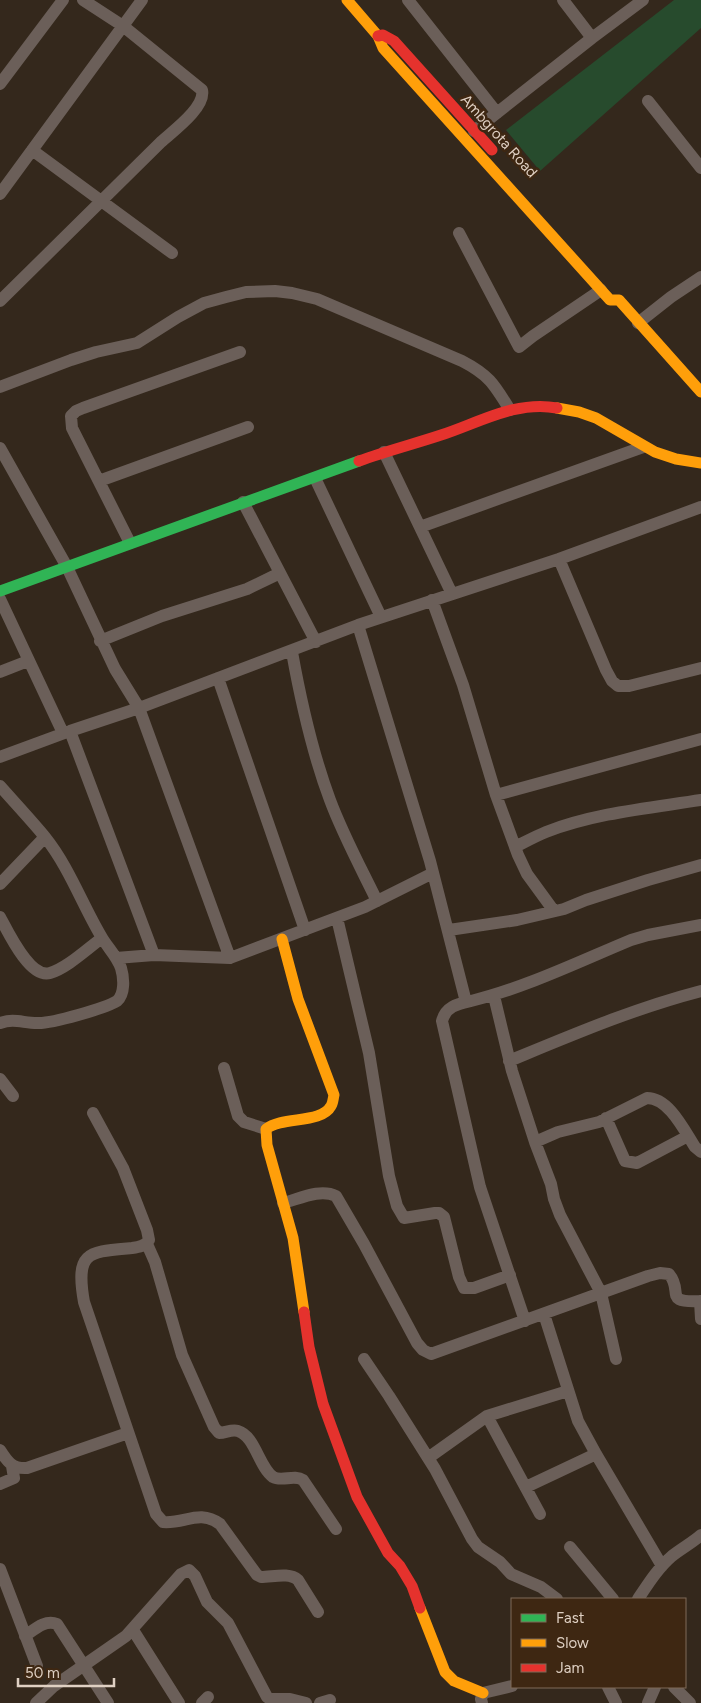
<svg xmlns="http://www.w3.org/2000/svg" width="701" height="1703" viewBox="0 0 701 1703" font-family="Figtree,sans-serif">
<rect width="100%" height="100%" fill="#34281c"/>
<path fill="#274b2d" d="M674 0H701V28L540 171 506 130Z"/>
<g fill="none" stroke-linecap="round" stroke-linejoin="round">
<path stroke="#6b5f59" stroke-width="12" d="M408 0 497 113
M563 0 592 38
M0 84 63 0
M648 101 701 168
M474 131 592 38 643 0
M32 150 172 253
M0 194 142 0
M459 233 519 347 533 336 601 290
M0 301 161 142C173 131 206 107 202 90L123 26 83 0
M638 323 671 297 701 277
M0 387 71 360 96 352 137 343 178 317 204 303 226 297 246 292 275 291 292 293 317 299 462 361C489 375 494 384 510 410
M0 448 67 567 115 669 139 708 230 958
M384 452 452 594
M315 478 381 617
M99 481 248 427
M243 502 316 642
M420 527 643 447
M130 543 72 428 71 416 76 411 83 408 240 352
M559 559 606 670 612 681 618 686H629L701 668
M0 599 63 733
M432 600 463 685 496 795 518 855 527 874 554 911
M358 625 430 861 466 1002
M100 641 162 616 247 589 280 573
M292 652C301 702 312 752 330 800 343 835 361 868 377 901
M0 672 28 661
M218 678 305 930
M70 731 154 955
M0 757 70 731 139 708 358 625 559 559 701 507
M0 786C15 803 31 820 45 837 69 867 82 904 101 936 107 947 117 956 121 968 124 978 125 994 117 1001 106 1008 51 1024 37 1023 23 1023 14 1018 0 1023
M496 795 701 739
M515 847C525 842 536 836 546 832 595 813 650 808 701 800
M0 884 45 837
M0 917C8 932 30 979 50 973 67 968 87 949 102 938
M337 918 369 1053 389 1176 397 1206 404 1218 435 1213H439L444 1217 459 1277 464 1288H474L510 1275
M449 930 517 920 564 909 586 900 648 880 701 865
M116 958 154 955 230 958 365 907 433 873
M494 996 512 1071 535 1142 551 1184 554 1199 560 1215 601 1293 616 1359
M509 1061C572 1035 635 1008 701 991
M224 1068 238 1116 244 1122 266 1129
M0 1079 13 1096
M93 1113 123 1168 147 1230 149 1240C145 1246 139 1247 132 1248 88 1252 75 1251 84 1302L156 1514 163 1522C185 1524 199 1509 220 1524L257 1575 261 1577C273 1577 289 1572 298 1580L318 1612
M606 1118 625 1161 637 1163 688 1136
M535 1142 558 1132 599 1122 647 1098C669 1098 684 1130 695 1147L701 1152
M283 1203C299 1199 320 1188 336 1196L364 1244 417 1343 423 1350 431 1354 648 1276 660 1273 669 1274C684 1292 662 1303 701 1301
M147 1244 155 1262 182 1355 214 1427 219 1433C226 1433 231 1429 238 1431 255 1436 259 1467 273 1477 282 1482 294 1474 303 1480L336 1529
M700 1301 701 1319
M544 1314 578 1421 596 1454 662 1566
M525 1321 480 1187 442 1021C446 1006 458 1004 471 1001 527 987 578 962 631 940L648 935 701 925
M364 1359 389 1396 435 1469 472 1539 478 1547 500 1562 511 1574 541 1587 557 1599
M487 1416 540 1514
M0 1450C7 1461 12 1469 27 1468L128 1433
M428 1458 487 1416 568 1391
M0 1484 14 1478 12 1466
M526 1487 596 1454
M570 1547 613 1599
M0 1569 37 1666
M638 1599C648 1584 658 1568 672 1556 682 1548 692 1543 701 1535
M133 1630 179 1703
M25 1636C34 1630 45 1619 57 1624L108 1703
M608 1687 616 1703
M674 1687 690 1703
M36 1703 54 1686 126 1636 181 1574 189 1570 195 1576 207 1602 228 1623 267 1697 270 1699H290L306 1703
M202 1703 208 1697
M320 1703 330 1700
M482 1703 481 1699 483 1693 512 1686
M648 1703 655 1687"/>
<path stroke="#30b455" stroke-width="11" d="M0 591 359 461"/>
<path stroke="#ff9f0a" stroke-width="11" d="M347 0 378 36 383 48 610 300H619
M619 300 701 392
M557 408 579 412 596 418 655 452 676 459 701 463
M282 939 298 999 334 1095C333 1099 333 1103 331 1106 321 1124 283 1116 266 1129L267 1145 293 1238 304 1312
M420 1608 445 1672 454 1681 483 1693"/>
<path stroke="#e5322d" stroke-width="11" d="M378 36 383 35 394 41 492 150
M359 461C386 451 414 444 441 435 478 423 517 400 557 408
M304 1312 309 1347 323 1404 357 1497 388 1553 400 1566 412 1586 420 1608"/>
</g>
<g text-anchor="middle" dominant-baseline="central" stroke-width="5" stroke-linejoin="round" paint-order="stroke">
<g font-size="15" fill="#dfd0c3" stroke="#3e2712">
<text transform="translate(499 136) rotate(48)">Ambgrota Road</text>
</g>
</g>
<rect x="511" y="1598" width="175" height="90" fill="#3e2712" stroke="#7e6b59"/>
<rect x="521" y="1614" width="25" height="8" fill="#30b455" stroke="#7e6b59"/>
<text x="556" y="1623" font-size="15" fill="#dfd0c3">Fast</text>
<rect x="521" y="1639" width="25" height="8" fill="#ff9f0a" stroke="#7e6b59"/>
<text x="556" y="1648" font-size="15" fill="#dfd0c3">Slow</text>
<rect x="521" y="1664" width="25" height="8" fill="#e5322d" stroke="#7e6b59"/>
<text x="556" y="1673" font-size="15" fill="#dfd0c3">Jam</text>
<path d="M18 1678v8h96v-8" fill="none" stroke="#dfd0c3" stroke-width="2.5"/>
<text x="25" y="1678" font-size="15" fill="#dfd0c3" stroke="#3e2712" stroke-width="4" paint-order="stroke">50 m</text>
</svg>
